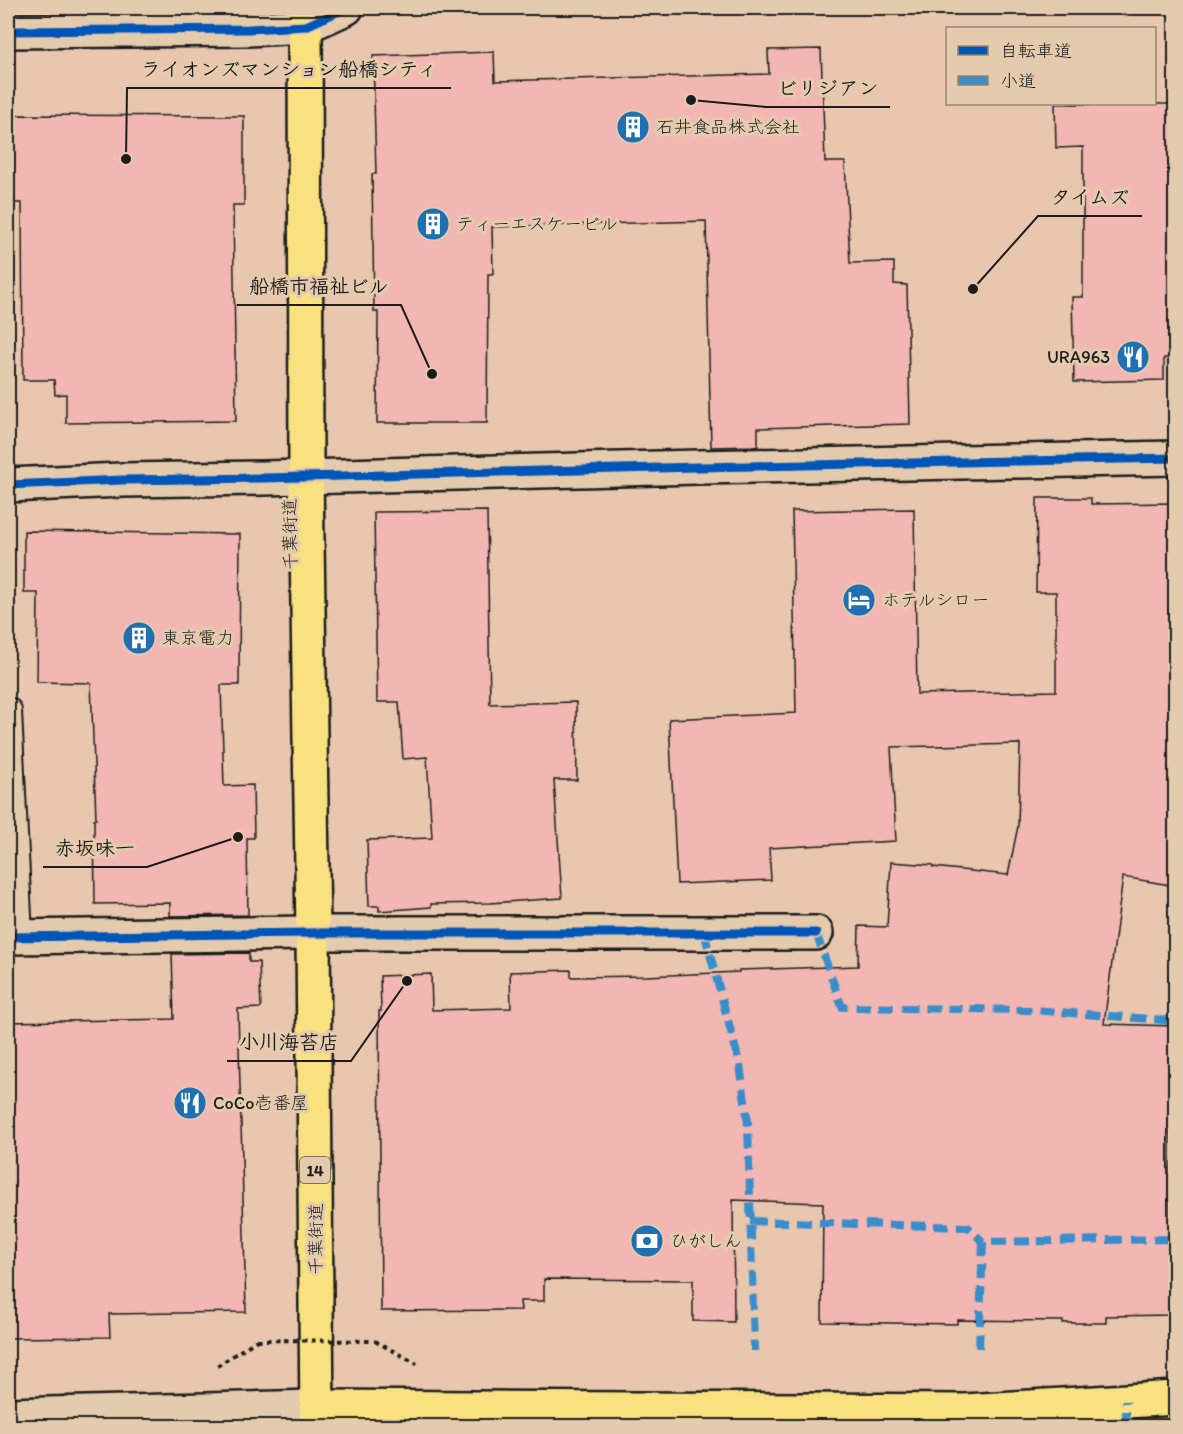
<svg xmlns="http://www.w3.org/2000/svg" width="1183" height="1434" viewBox="0 0 1183 1434" font-family="Itim,'Klee One',sans-serif">
<rect width="100%" height="100%" fill="#e8c7ae"/>
<filter id="ink" filterUnits="userSpaceOnUse"><feTurbulence type="fractalNoise" baseFrequency=".0167" numOctaves="2"/><feDisplacementMap in="SourceGraphic" scale="12" xChannelSelector="R" yChannelSelector="G"/><feConvolveMatrix kernelMatrix="1 2 1 2 8 2 1 2 1" color-interpolation-filters="sRGB"/></filter>
<g filter="url(#ink)">
<path fill="#f3b7b3" stroke="#1c1c1c" stroke-width="1.5" d="M821 49 825 162H845L850 263 894 262V284L907 285 910 424 758 428V446L711 447 706 221 492 227 493 274H488L487 423H377L378 312H374L372 174H376L373 56 494 52 495 81 769 74 768 50Z
M1055 104H1176V358H1164V380L1074 382 1072 297H1083V147L1056 148Z
M8 115 244 116V205H233L236 421 66 423V394L55 395 54 380H23L22 203H8Z
M1037 498H1091V504L1176 503V886L1123 877 1104 1024 1176 1026V1120H1170V1256H1176V1315L1106 1316V1323H1063V1321L957 1320V1324L822 1322 823 1203 733 1200 734 1322 693 1321V1280L544 1279V1301H520L521 1310 381 1311 379 1011H381L380 976 431 974 432 1010 511 1008 510 972 571 970V977L646 976 739 972V970L858 966 859 926 887 927 891 862 933 865V867L1008 875 1018 826 1020 744 891 747 896 841 769 848 771 880 677 884 669 719 796 713 792 511 914 509 917 694 1056 691V592H1036Z
M487 511 490 704 576 702 577 780H554L562 898 490 903 431 904V907L379 911V906H369L367 840 432 838 427 757 403 759 399 702H377L374 512Z
M24 531 240 534 239 685H221L224 786 253 785 254 838H247L248 915 170 916V903L95 904 94 819H96L91 683 37 682 38 593H24Z
M249 953V962H259L261 1008 238 1009 246 1312 109 1314 110 1337 8 1338V1022L174 1019 172 954Z"/>
<g fill="none" stroke-linecap="round" stroke-linejoin="round">
<defs>
<path id="lane" d="M8 711 19 937"/>
<path id="street" d="M306 26 346 8
M8 485 122 480 264 478 698 467 1176 458
M313 933H816"/>
<path id="secondary" d="M8 31 248 29 306 26
M8 937 313 933
M8 1415 317 1407"/>
<path id="primary" d="M317 1407 965 1411 1176 1398"/>
<path id="highway" d="M305 8 306 476 313 933 317 1426"/>
</defs>
<use href="#lane" stroke="#1c1c1c" stroke-width="30"/>
<use href="#street" stroke="#1c1c1c" stroke-width="38"/>
<use href="#secondary" stroke="#1c1c1c" stroke-width="38"/>
<use href="#primary" stroke="#1c1c1c" stroke-width="38"/>
<use href="#highway" stroke="#1c1c1c" stroke-width="38"/>
<path stroke="#1c1c1c" stroke-width="4" stroke-dasharray="4.5 4.5" stroke-linecap="butt" d="M375 1341 417 1364
M217 1366 257 1340"/>
<use href="#lane" stroke="#e5cbad" stroke-width="26"/>
<use href="#street" stroke="#e5cbad" stroke-width="33"/>
<use href="#secondary" stroke="#e5cbad" stroke-width="33"/>
<use href="#primary" stroke="#fae180" stroke-width="33"/>
<use href="#highway" stroke="#fae180" stroke-width="33"/>
<path stroke="#1c1c1c" stroke-width="4" stroke-dasharray="4.5 4.5" stroke-linecap="butt" d="M257 1340 375 1341"/>
<path stroke="#388dca" stroke-width="8" stroke-dasharray="15 8" stroke-linecap="butt" d="M704 932 740 1065 748 1123 754 1351
M816 933 842 1007 1032 1010 1176 1021
M750 1221 968 1227 983 1242
M979 1348 983 1242 1176 1239
M1126 1426V1401"/>
<defs>
<path id="cycleway" d="M8 31 248 29 306 26 346 8
M8 485 122 480 264 478 698 467 1176 458
M8 937 313 933H816"/>
</defs>
<use href="#cycleway" stroke="#e5cbad" stroke-width="13"/>
<use href="#cycleway" stroke="#0057b8" stroke-width="9"/>
</g>
</g>
<defs>
<symbol id="building-disc" viewBox="-11 -11 22 22"><circle r="9.5" fill="#1f6fb2" stroke="#e5cbad"/><path d="M-4-6H4V6H1V3H-1V6H-4ZM-2.5-4.3h1.7v1.8h-1.7ZM.8-4.3h1.7v1.8H.8ZM-2.5-1h1.7V.8h-1.7ZM.8-1h1.7V.8H.8Z" fill="#fff"/></symbol>
<symbol id="restaurant-disc" viewBox="-11 -11 22 22"><circle r="9.5" fill="#1f6fb2" stroke="#e5cbad"/><path d="M-5-6h1v4h1v-4h1v4h1v-4h1v5L-1.5 .5V6h-2V.5L-5-1ZM5-6V6H3V1.5H1.5Q1.5-4 5-6Z" fill="#fff"/></symbol>
<symbol id="hotel-disc" viewBox="-11 -11 22 22"><circle r="9.5" fill="#1f6fb2" stroke="#e5cbad"/><path d="M-6-4.5h1.5V1H6V5H4.5V3h-9V5H-6ZM-4 0a1.8 1.8 0 1 1 3.6 0ZM.5 0V-2.5h3Q6-2.5 6 0Z" fill="#fff"/></symbol>
<symbol id="bank-disc" viewBox="-11 -11 22 22"><circle r="9.5" fill="#1f6fb2" stroke="#e5cbad"/><path d="M-6-4H6V4H-6ZM0-2.3a2.3 2.3 0 1 0 0 4.6a2.3 2.3 0 1 0 0-4.6Z" fill="#fff"/></symbol>
</defs>
<g fill-rule="evenodd">
<use href="#building-disc" x="614" y="108" width="38" height="38"/>
<use href="#building-disc" x="414" y="205" width="38" height="38"/>
<use href="#restaurant-disc" x="1114" y="338" width="38" height="38"/>
<use href="#hotel-disc" x="840" y="581" width="38" height="38"/>
<use href="#building-disc" x="120" y="619" width="38" height="38"/>
<use href="#restaurant-disc" x="171" y="1084" width="38" height="38"/>
<use href="#bank-disc" x="628" y="1222" width="38" height="38"/>
</g>
<g text-anchor="middle" dominant-baseline="central" stroke-width="6" stroke-linejoin="round" paint-order="stroke">
<rect fill="#e5cbad" stroke="#585048" stroke-width="1.5" x="300" y="1157" width="30" height="26" rx="4.5"/>
<g font-size="16" font-weight="bold" fill="#1c1c1c">
<text x="315" y="1170">14</text>
</g>
<g font-size="18" fill="#1c1c1c" stroke="#e5cbad" text-anchor="start">
<text x="656" y="127">石井食品株式会社</text>
<text x="456" y="224">ティーエスケービル</text>
<text x="1110" y="357" text-anchor="end">URA963</text>
<text x="882" y="600">ホテルシロー</text>
<text x="162" y="638">東京電力</text>
<text x="213" y="1103">CoCo壱番屋</text>
<text x="670" y="1241">ひがしん</text>
</g>
<g font-size="18" fill="#1c1c1c" stroke="#e5cbad">
<text transform="translate(290 534) rotate(-91)">千葉街道</text>
<text transform="translate(316 1239) rotate(-90)">千葉街道</text>
</g>
</g>
<path fill="none" stroke="#1c1c1c" stroke-width="2" d="M126 159L127 88H451M691 100L766 107H890M973 289L1038 216H1142M432 374L401 305H237M238 837L147 867H43M407 981L351 1061H227"/>
<g fill="#1c1c1c" stroke="#e5cbad" stroke-width="2">
<circle cx="126" cy="159" r="6"/>
<circle cx="691" cy="100" r="6"/>
<circle cx="973" cy="289" r="6"/>
<circle cx="432" cy="374" r="6"/>
<circle cx="238" cy="837" r="6"/>
<circle cx="407" cy="981" r="6"/>
</g>
<g font-size="20" text-anchor="middle" font-weight="bold" fill="#1c1c1c" stroke="#e5cbad" stroke-width="6" stroke-linejoin="round" paint-order="stroke">
<text x="289" y="76">ライオンズマンション船橋シティ</text>
<text x="828" y="95">ビリジアン</text>
<text x="1090" y="204">タイムズ</text>
<text x="319" y="293">船橋市福祉ビル</text>
<text x="95" y="855">赤坂味一</text>
<text x="289" y="1049">小川海苔店</text>
</g>
<rect width="1183" height="1434" fill="none" stroke="#e5cbad" stroke-width="30"/>
<rect x="15" y="15" width="1153" height="1404" fill="none" stroke="#1c1c1c" stroke-width="2" filter="url(#ink)"/>
<rect x="946" y="27" width="210" height="78" fill="#e5cbad" stroke="#958573" stroke-width="1.5"/>
<rect x="958" y="46" width="30" height="9" fill="#0057b8" stroke="#958573" stroke-width="1.5"/>
<text x="1000" y="57" font-size="18" fill="#1c1c1c">自転車道</text>
<rect x="958" y="76" width="30" height="9" fill="#388dca" stroke="#958573" stroke-width="1.5"/>
<text x="1000" y="87" font-size="18" fill="#1c1c1c">小道</text>
</svg>
